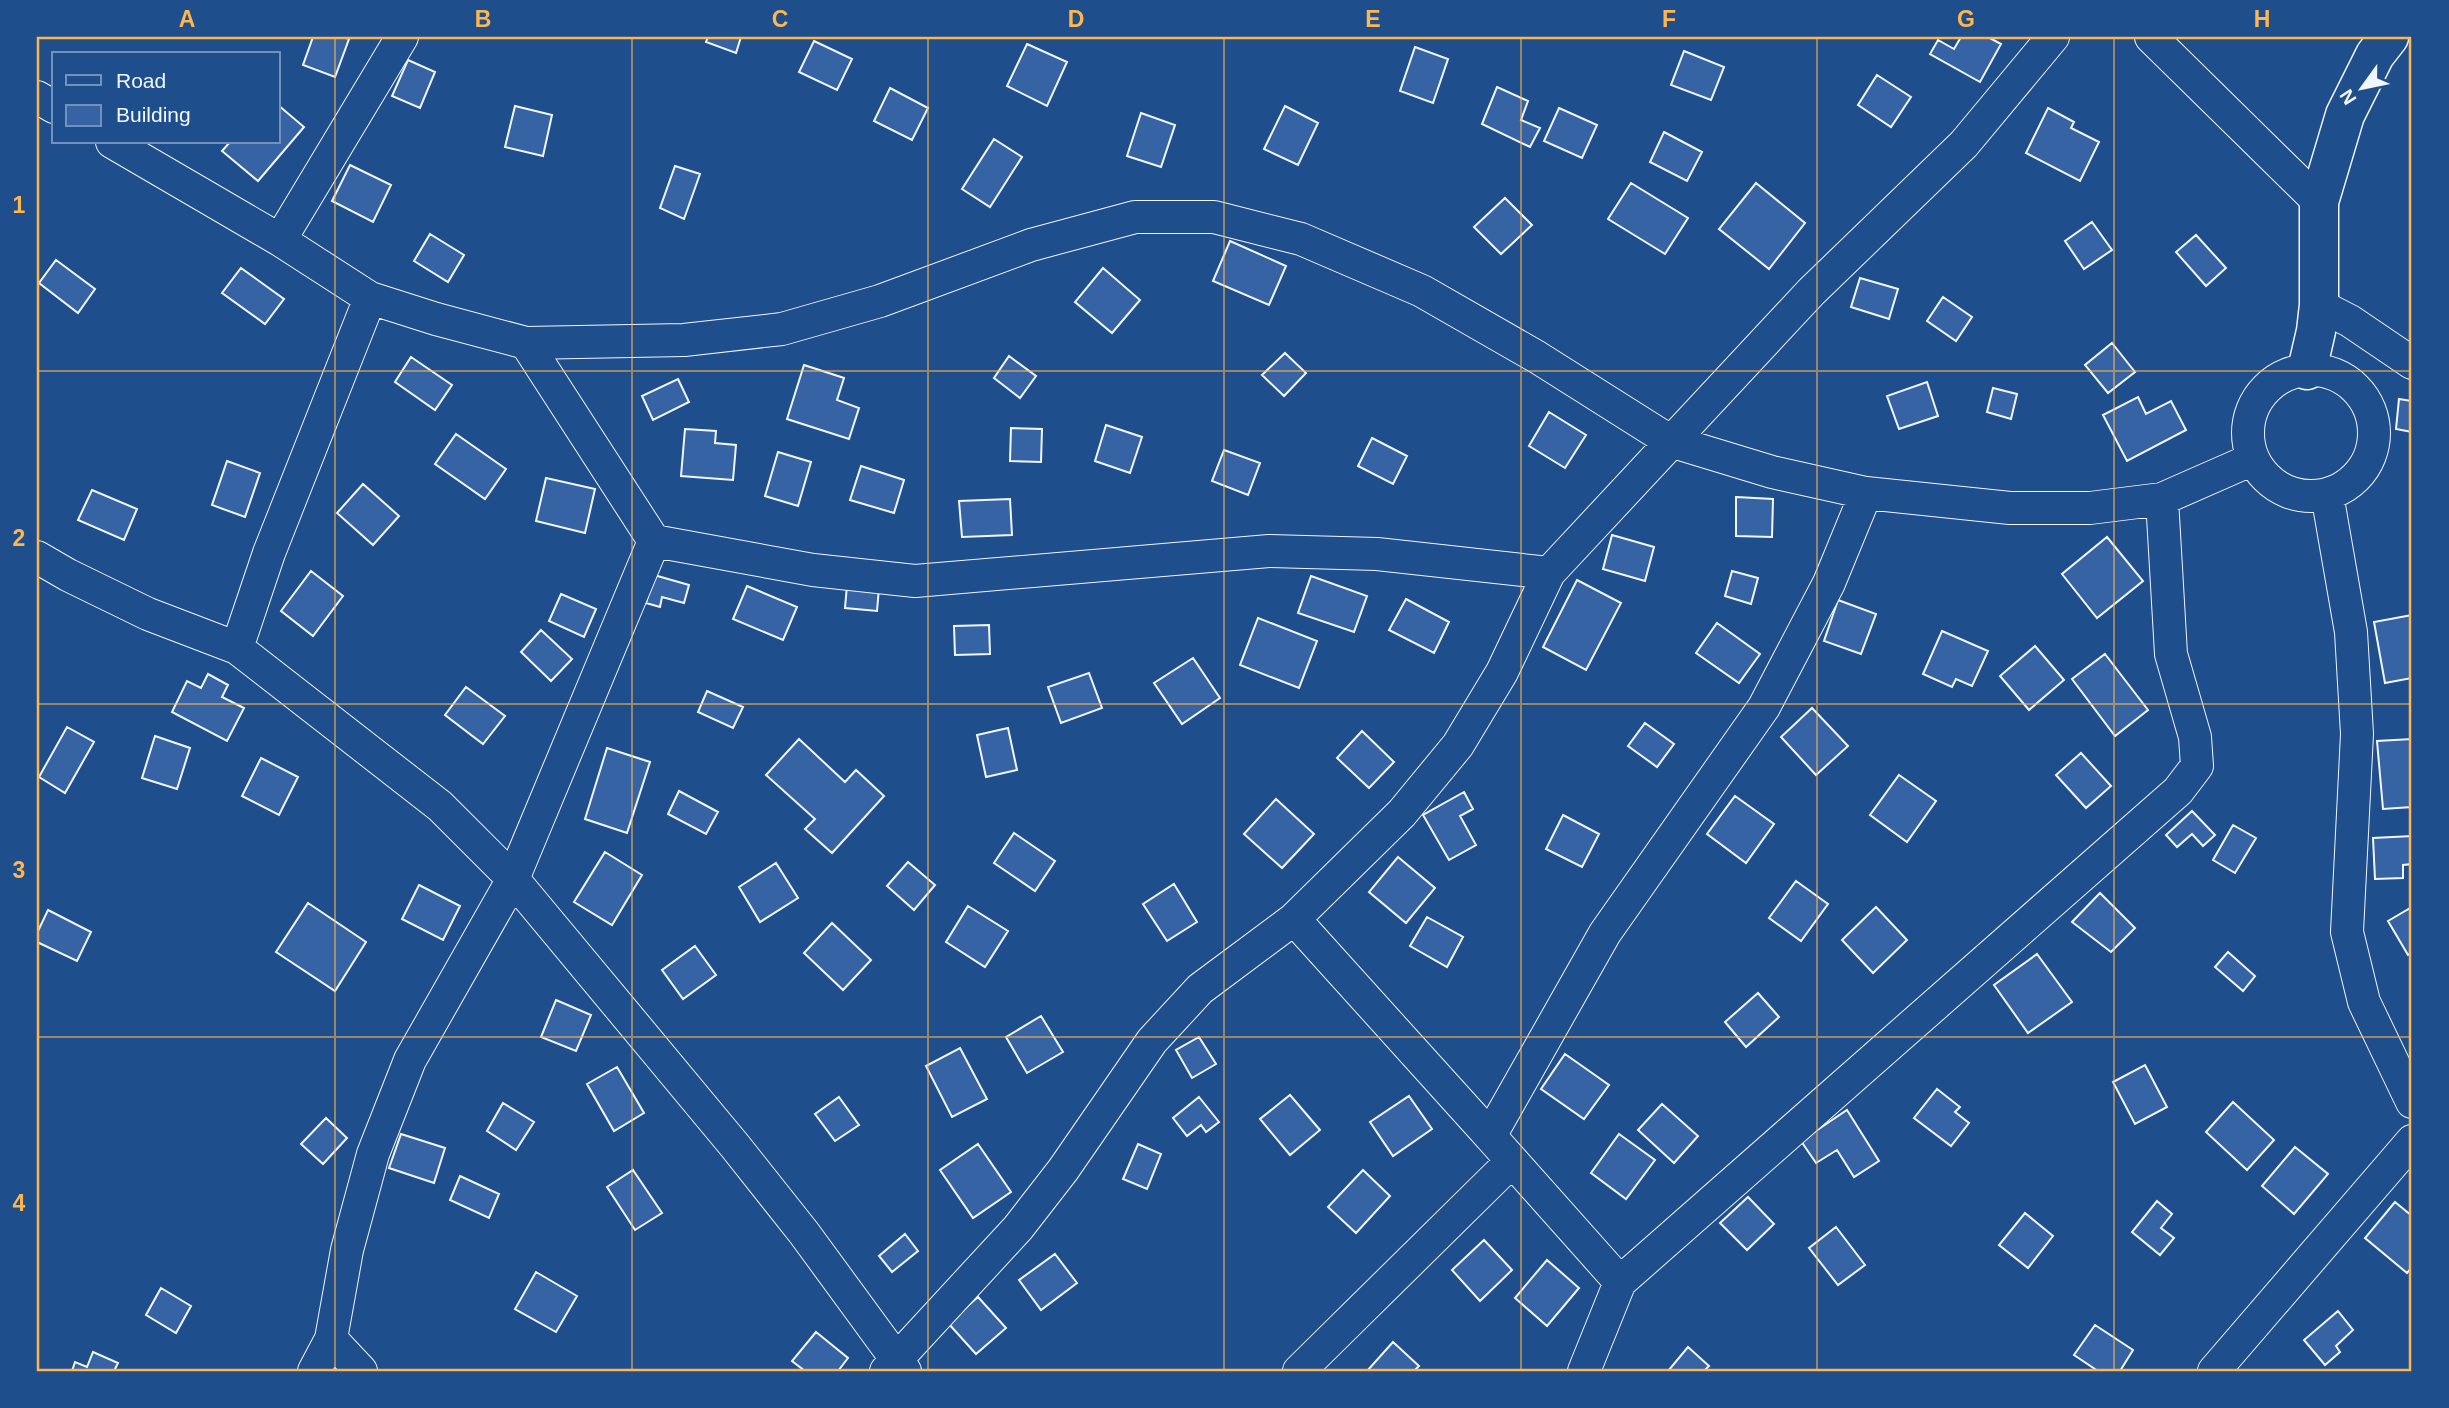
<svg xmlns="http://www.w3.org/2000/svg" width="2449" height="1408" viewBox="0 0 2449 1408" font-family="Arial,sans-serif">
<rect width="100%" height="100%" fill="#1f4e8c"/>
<path fill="#3563a3" stroke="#f2f6ff" stroke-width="2" d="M313 37H343L349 39 335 77 303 65Z
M708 37H741L736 53 706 42Z
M1961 37H1988L2001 44 1980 82 1930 54 1938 40 1954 49Z
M814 41 852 59 837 90 799 72Z
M1027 44 1067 62 1047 106 1007 86Z
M1415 47 1448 59 1433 103 1400 91Z
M1684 51 1724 67 1711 100 1671 85Z
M408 60 435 72 420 108 392 96Z
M1877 75 1911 97 1891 127 1858 105Z
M1497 87 1528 101 1521 120 1540 128 1530 147 1482 124Z
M890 88 928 108 912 140 874 121Z
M278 105 304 127 258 181 222 151 230 142H278Z
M515 106 552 115 543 156 505 147Z
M1285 106 1318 123 1298 165 1264 149Z
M1559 108 1597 125 1582 158 1544 141Z
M2048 108 2074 122 2071 128 2099 142 2080 181 2026 153Z
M1141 113 1175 125 1161 167 1127 156Z
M1664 132 1702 152 1687 181 1650 162Z
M994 139 1022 157 990 207 962 189Z
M350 165 391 185 373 222 332 201Z
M675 166 700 174 684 219 660 208Z
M1631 183 1688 218 1665 254 1608 219Z
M1756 183 1805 223 1769 269 1719 229Z
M1505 198 1532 225 1501 254 1474 227Z
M2092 222 2112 250 2084 269 2065 241Z
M430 234 464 255 448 282 414 261Z
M2196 235 2226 268 2206 286 2176 252Z
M1230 241 1286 266 1269 305 1213 281Z
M56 260 95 289 78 313 39 283Z
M241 268 284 299 265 324 222 293Z
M1103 268 1140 300 1112 333 1075 302Z
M1860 278 1898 289 1889 319 1851 307Z
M1943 297 1972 317 1956 341 1927 321Z
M2112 343 2135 372 2108 393 2085 365Z
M1285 353 1306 373 1284 396 1262 375Z
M1009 356 1036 376 1020 398 994 378Z
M411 357 452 385 435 410 395 382Z
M804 365 844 378 837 400 859 408 849 439 787 419Z
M678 379 689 402 653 420 642 396Z
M1927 382 1938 416 1899 429 1887 396Z
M1993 388 2017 394 2011 419 1987 412Z
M2138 397 2146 414 2171 401 2186 430 2127 461 2103 415Z
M2399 399 2412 401V432L2396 429Z
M1549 412 1586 435 1565 468 1529 446Z
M1106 425 1142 437 1130 473 1095 461Z
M1011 428 1042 429 1041 462 1010 461Z
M685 429 716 431 715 443 736 445 733 480 681 476Z
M456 434 506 469 485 499 435 464Z
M1372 438 1407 456 1393 484 1358 466Z
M1224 450 1260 463 1248 495 1212 481Z
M778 452 811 462 798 506 765 496Z
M227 461 260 473 245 517 212 505Z
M861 466 904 480 894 513 850 500Z
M546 478 595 489 585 533 536 521Z
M363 484 399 516 373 545 337 513Z
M92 490 137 509 124 540 78 520Z
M1736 497 1773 499 1772 537 1736 536Z
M1010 499 1012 535 962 537 959 501Z
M1612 535 1654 547 1645 581 1603 569Z
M2107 537 2143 581 2097 618 2062 574Z
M311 571 343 596 313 636 281 611Z
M1732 571 1758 578 1751 604 1725 596Z
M654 575 689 585 684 603 662 597 660 607 646 603Z
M1311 576 1367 596 1354 632 1298 613Z
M1577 580 1621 603 1586 670 1543 647Z
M847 585 879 588 877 611 845 608Z
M747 586 797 607 783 640 733 619Z
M561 594 596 609 584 637 549 621Z
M1406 599 1449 622 1434 653 1389 630Z
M1838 600 1876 614 1861 654 1824 641Z
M2412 615V678L2385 683 2374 622Z
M1258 618 1317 641 1299 688 1240 665Z
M1717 623 1760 654 1739 683 1696 653Z
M989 625 990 654 955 655 954 626Z
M541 630 572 659 551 681 521 652Z
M1942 631 1988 651 1972 686 1956 679 1952 687 1923 674Z
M2035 646 2064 680 2029 710 2000 676Z
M2105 654 2148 710 2115 736 2072 679Z
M1193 658 1220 698 1182 724 1154 683Z
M1089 673 1102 708 1061 723 1048 687Z
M208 674 228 685 222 697 244 708 227 741 172 712 187 681 201 688Z
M466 687 505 716 483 744 445 715Z
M707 691 743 707 733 728 698 712Z
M1812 708 1848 746 1816 775 1781 737Z
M1645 723 1674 744 1657 767 1628 746Z
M67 727 94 742 65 793 39 777Z
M1008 728 1017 770 986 777 977 735Z
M1362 731 1394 762 1369 788 1337 758Z
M155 736 190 748 177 789 142 778Z
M799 739 845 782 856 770 884 796 832 853 805 829 815 819 766 775Z
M2412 739V807L2383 809 2377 741Z
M607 748 650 762 627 833 585 819Z
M2081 753 2111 786 2086 808 2056 775Z
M261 758 298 777 279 815 242 796Z
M1899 775 1936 801 1907 842 1870 815Z
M679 791 718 812 706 834 668 814Z
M1464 792 1473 809 1460 816 1476 845 1449 860 1423 815Z
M1735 796 1774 824 1746 863 1707 834Z
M1276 799 1314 834 1282 868 1244 834Z
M2192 811 2215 835 2203 846 2192 834 2177 847 2166 835Z
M1563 815 1599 834 1582 867 1546 849Z
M2233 825 2256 838 2235 873 2213 860Z
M1014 833 1055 861 1035 891 994 863Z
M2412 836V864L2403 865V878L2375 879 2373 838Z
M605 852 642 875 612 925 574 902Z
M1398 857 1435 888 1406 923 1369 892Z
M908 862 935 885 914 910 887 886Z
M776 863 798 898 760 922 739 887Z
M1796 881 1828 904 1801 941 1769 918Z
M1174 884 1197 922 1167 941 1143 904Z
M419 885 460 906 443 940 402 919Z
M2100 893 2135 928 2111 952 2072 922Z
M308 903 366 942 335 991 276 952Z
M968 906 1008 931 985 967 946 942Z
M1876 907 1907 940 1873 973 1842 940Z
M2412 907V953L2408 955 2388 921Z
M48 910 91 932 77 961 37 942V933Z
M1427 917 1463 937 1447 967 1410 946Z
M832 923 871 960 843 990 804 953Z
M695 946 716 975 683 999 662 970Z
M2228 952 2255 976 2243 991 2215 967Z
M2037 954 2072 1002 2028 1033 1994 985Z
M1758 993 1779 1017 1746 1047 1725 1022Z
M556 1000 591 1015 576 1051 541 1037Z
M1041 1016 1063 1052 1027 1073 1006 1037Z
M1199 1037 1216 1064 1192 1078 1176 1050Z
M960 1048 987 1099 952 1117 926 1066Z
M1565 1054 1609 1085 1584 1119 1541 1089Z
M2145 1065 2167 1107 2135 1124 2113 1082Z
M617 1067 644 1113 614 1131 587 1084Z
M1937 1089 1960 1107 1955 1112 1969 1123 1951 1146 1914 1118Z
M1290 1095 1320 1130 1290 1155 1260 1119Z
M1409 1096 1432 1129 1393 1156 1370 1122Z
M839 1097 859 1125 835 1141 815 1114Z
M1199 1097 1219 1122 1206 1132 1201 1125 1187 1136 1173 1118Z
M2233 1102 2274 1140 2247 1170 2206 1132Z
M503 1103 534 1122 516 1150 487 1131Z
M1662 1104 1698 1136 1674 1163 1638 1130Z
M1847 1110 1879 1161 1854 1177 1837 1150 1816 1163 1801 1141Z
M326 1118 347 1138 323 1164 301 1144Z
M401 1134 445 1148 434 1183 389 1168Z
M1619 1134 1655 1160 1626 1199 1591 1173Z
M978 1144 1011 1192 973 1218 940 1170Z
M1138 1144 1161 1154 1147 1189 1123 1179Z
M2295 1147 2328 1174 2294 1214 2262 1186Z
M633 1170 662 1213 635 1230 607 1187Z
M1363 1170 1390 1196 1356 1233 1328 1207Z
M460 1176 499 1194 489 1218 450 1200Z
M1748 1197 1774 1224 1747 1250 1720 1223Z
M2157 1201 2172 1214 2161 1228 2174 1238 2160 1255 2132 1232Z
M2395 1202 2412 1216V1267L2407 1273 2365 1238Z
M2025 1213 2053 1236 2028 1268 1999 1245Z
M1836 1227 1865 1265 1838 1285 1809 1248Z
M905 1234 918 1251 892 1272 879 1256Z
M1484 1240 1512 1270 1480 1301 1452 1270Z
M1055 1254 1077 1283 1041 1310 1019 1280Z
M1547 1260 1579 1288 1547 1326 1515 1298Z
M536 1272 577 1296 556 1332 515 1309Z
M161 1288 191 1306 176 1333 146 1315Z
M978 1297 1006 1328 976 1354 948 1323Z
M2338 1311 2353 1330 2336 1346 2340 1352 2325 1365 2304 1340Z
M2095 1325 2133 1350 2120 1371H2098L2074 1355Z
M816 1332 848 1358 838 1371H805L792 1361Z
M1393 1342 1419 1366 1414 1371H1367Z
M1688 1347 1709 1366 1704 1371H1668Z
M93 1352 118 1363 114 1371H72L75 1362 87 1367Z"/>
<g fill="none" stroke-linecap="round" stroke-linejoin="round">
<defs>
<path id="minor" d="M2151 37 2319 202
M37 97 54 107
M112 142 280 240 370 298 436 319 526 343 684 340 782 329 880 301 1031 245 1135 217H1214L1301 239 1422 291 1537 357 1670 441 1772 472 1866 493 2010 508H2090L2162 499 2253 459
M280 240 402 37
M2319 305 2350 321 2412 363
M526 343 654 541 813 570 915 581 1269 551 1377 554 1549 573
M2248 433a63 63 0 1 1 126 0a63 63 0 1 1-126 0Z
M2327 494 2351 632 2357 734 2347 932 2364 1002 2412 1102
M37 557 68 575 148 614 237 648 440 806 513 879 735 1146 804 1233 905 1371
M237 648 269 553 370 298
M1294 919 1490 1136
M1620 1282 1490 1136 1605 933 1764 707 1829 583 1866 493
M314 1371 331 1339
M361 1371 331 1339 347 1250 373 1154 410 1060 513 879 654 541
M886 1371 1018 1228 1063 1170 1152 1041 1200 989 1294 919 1402 813 1458 745 1502 672 1549 573 1811 292 1964 144 2053 37
M1299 1371 1511 1162
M1584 1371 1620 1282 2178 791 2197 766 2195 737 2171 654 2162 499
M2214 1371 2412 1141"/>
<path id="tertiary" d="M2307 370 2316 331 2319 305V202L2345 115 2375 55 2389 37"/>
</defs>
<use href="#minor" stroke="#f2f6ff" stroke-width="34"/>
<use href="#tertiary" stroke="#f2f6ff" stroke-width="41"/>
<use href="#minor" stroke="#1f4e8c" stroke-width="32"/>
<use href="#tertiary" stroke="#1f4e8c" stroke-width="38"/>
</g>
<path fill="none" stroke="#ffb74d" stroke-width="2" stroke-opacity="0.55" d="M335 37V1371M632 37V1371M928 37V1371M1224 37V1371M1521 37V1371M1817 37V1371M2114 37V1371M37 371H2412M37 704H2412M37 1037H2412"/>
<rect width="2449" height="1408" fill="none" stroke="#1f4e8c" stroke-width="77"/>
<rect x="52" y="52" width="228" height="91" fill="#1f4e8c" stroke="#7391ba" stroke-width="2"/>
<rect x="66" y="75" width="35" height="10" fill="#1f4e8c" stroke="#7391ba" stroke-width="2"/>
<text x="116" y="88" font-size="21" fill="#f2f6ff">Road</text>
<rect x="66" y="105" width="35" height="21" fill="#3563a3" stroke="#7391ba" stroke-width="2"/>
<text x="116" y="122" font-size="21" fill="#f2f6ff">Building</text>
<g transform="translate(2362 88) rotate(237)" stroke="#1f4e8c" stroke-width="5" paint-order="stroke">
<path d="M0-5L12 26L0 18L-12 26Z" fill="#f2f6ff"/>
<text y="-10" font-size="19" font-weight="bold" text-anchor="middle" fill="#f2f6ff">N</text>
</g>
<rect x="38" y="38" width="2372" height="1332" fill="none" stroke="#ffb74d" stroke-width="2.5"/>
<g font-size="23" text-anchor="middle" font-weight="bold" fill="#ffb74d">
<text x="187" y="27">A</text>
<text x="483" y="27">B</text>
<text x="780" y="27">C</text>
<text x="1076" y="27">D</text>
<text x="1373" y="27">E</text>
<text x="1669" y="27">F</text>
<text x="1966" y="27">G</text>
<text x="2262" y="27">H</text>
<text x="19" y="213">1</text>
<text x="19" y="546">2</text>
<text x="19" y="878">3</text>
<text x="19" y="1211">4</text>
</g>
</svg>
